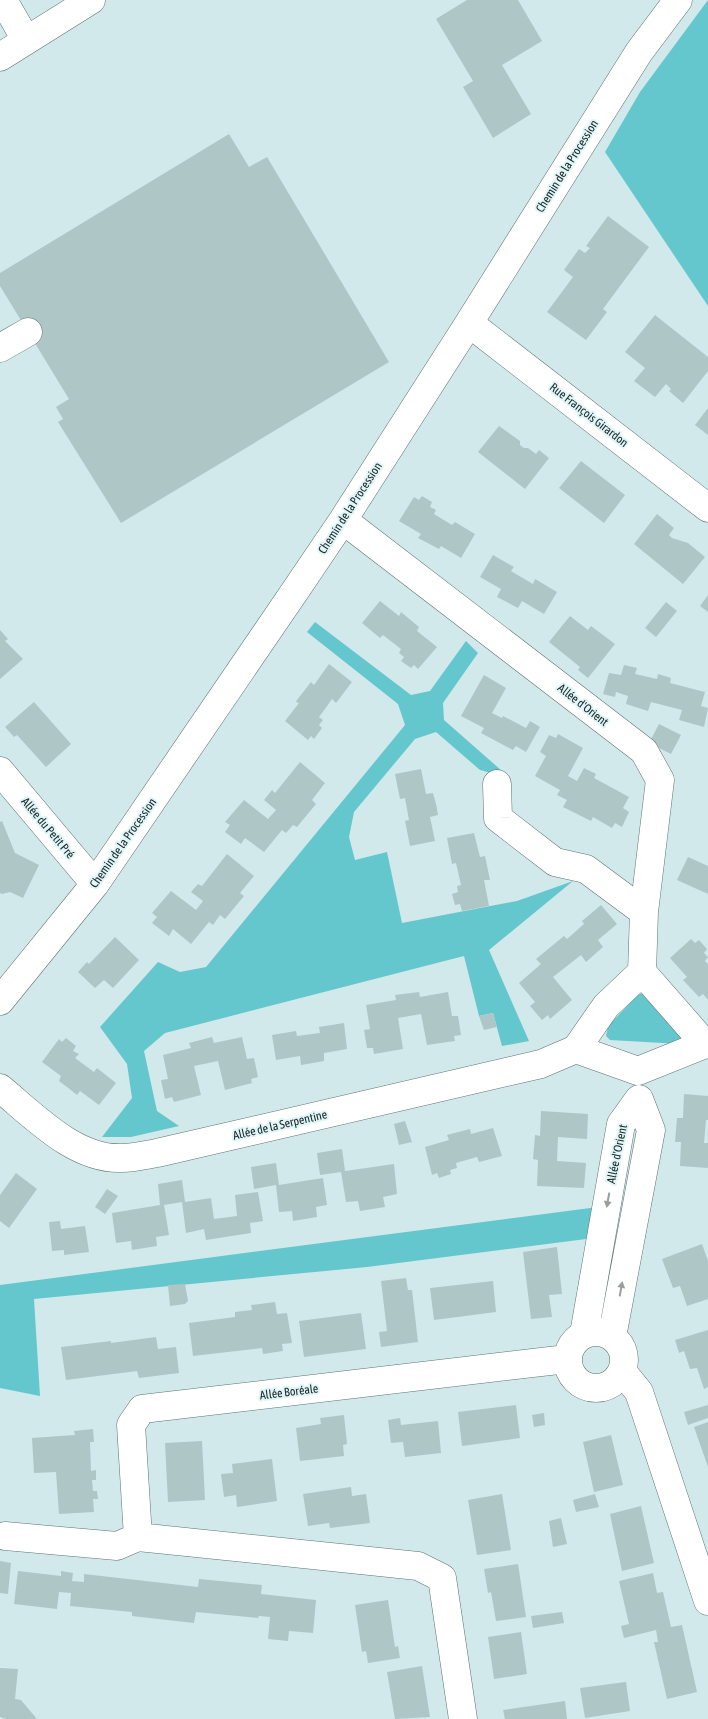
<svg xmlns="http://www.w3.org/2000/svg" width="708" height="1719" viewBox="0 0 708 1719" font-family="'Asap Condensed',sans-serif">
<rect width="100%" height="100%" fill="#d1e9ea"/>
<path fill="#65c7ce" d="M708 0V306L605 152 640 92Z
M315 622 411 695 430 691 466 641 478 653 443 703 444 720 510 778 480 770 436 732 415 739 354 812 349 837 355 860 387 852 402 923 517 901 573 881 489 950 529 1041 502 1046 493 1013 479 1016 464 956 165 1033 144 1051 157 1111 179 1126 131 1137H102L132 1098 127 1064 100 1027 158 962 180 972 206 967 405 725 398 704 307 632Z
M643 993 683 1038 680 1044 610 1040 606 1036 608 1026 638 995Z
M598 1207 594 1238 367 1267 34 1299 40 1396 0 1388V1285Z"/>
<path fill="#afc6c7" d="M467 0H518L542 41 502 65 531 114 493 138 463 87 473 81 436 19Z
M229 134 249 167 267 157 389 362 121 523 58 422 63 419 56 407 69 399 0 286V273Z
M608 216 649 247 603 309 607 312 586 340 547 312 573 277 564 270 579 249 585 253 590 248 586 246Z
M655 315 708 357V371L683 403 669 391 671 389 666 384 655 397 634 381 645 368 625 352Z
M708 408V435L695 425Z
M499 426 520 441V445L524 448H528L536 454 539 450 549 458 525 489 478 452Z
M581 461 625 495 604 523 559 488Z
M422 496 432 502 430 507 436 510 434 514 452 525 455 522 475 534 461 558 441 546 439 549 418 538 421 534 399 521 414 497 419 500Z
M657 514 674 528 669 535 672 538 688 543 705 557 683 584 634 544Z
M493 555 514 567 511 571 521 577 533 584 535 579 557 592 544 614 522 601 518 608 497 597 501 589 480 577Z
M708 595V612L700 606Z
M380 601 399 616 401 612 419 627 417 631 437 647 418 669 414 665 411 668 401 661 404 657 399 653 401 649 383 635 380 638 362 623Z
M666 602 677 611 656 637 645 628Z
M570 616 588 630 591 626 615 644 588 678 578 670 580 667 549 642Z
M0 630 8 639 5 641 23 659 0 679Z
M329 664 352 682 336 703 332 699 325 709 319 717 323 720 319 725 322 728 314 739 311 736 308 740 285 721 299 703 296 702 297 700 311 682 314 685Z
M624 665 637 668 635 674 657 679 658 674 671 678 670 683 705 692 701 706 708 708 704 727 679 720 682 710 651 702 648 711 626 704 628 696 616 692 615 697 603 694 609 673 621 675Z
M484 675 506 688 492 713 502 718 503 716 526 728 530 721 540 727 526 752 516 746 513 750 481 733 484 728 461 716Z
M34 702 71 744 46 767 17 735 14 737 5 727Z
M659 724 681 735 671 754 649 743Z
M558 734 583 748 568 776 577 781 584 768 596 774 594 778 629 797 623 808 629 812 622 827 615 823 612 828 593 817 591 821 563 807 567 800 557 795 560 790 535 776 546 756 540 752 549 735 556 738Z
M300 762 325 783 312 800 316 804 297 827 293 825 286 833 282 830 264 852 245 838 241 844 225 832 230 825 225 822 244 800 268 819 276 810 264 800 272 790 275 793Z
M421 769 426 794 433 793 436 804 438 815 430 817 435 841 410 846 405 821 409 820 405 798 400 799 395 774Z
M2 821 15 853 39 865 23 898 10 892 2 894 0 893V822Z
M474 833 480 857 485 856 490 880H484L489 906 462 911 460 904 455 905 452 894 458 892 457 886 461 885 456 863 452 864 447 838Z
M227 854 254 876 240 893 244 896 225 919 220 915 213 925 209 922 191 944 173 929 169 936 152 923 157 917 152 913 171 891 196 910 203 901 191 892 198 884 202 886Z
M688 857 708 866V894L677 880Z
M601 905 617 924 598 940 603 947 586 962 581 955 553 977 572 1000 550 1019 548 1015 542 1020 530 1006 535 1002 519 983 541 964 536 959 564 936 567 939 584 924 582 921Z
M115 937 139 960 113 988 104 980 95 988 78 972 87 962 89 964Z
M691 939 695 943 699 940 707 949 704 953 708 957 705 961 708 964V1000L703 994 699 997 683 980 687 977 670 958Z
M419 992 420 997 448 992 452 1016H458L461 1035 454 1036 455 1041 427 1045 421 1014 398 1018 403 1049 374 1054 373 1048H367L364 1030 370 1029 366 1005 396 1000 395 995Z
M493 1013 497 1027 484 1030 479 1016Z
M344 1023 347 1049 324 1053V1061L301 1065 300 1056 276 1060 272 1035 296 1031 297 1036 320 1033 319 1027Z
M212 1037 214 1043 242 1037 247 1059 254 1058 258 1077 251 1079 252 1083 225 1090 218 1061 194 1066 201 1095 174 1102 172 1097 165 1099 161 1080 168 1079 163 1055 191 1048 189 1043Z
M66 1038 76 1046 73 1051 79 1054 75 1058 94 1072 97 1068 116 1083 99 1105 80 1091 77 1095 67 1087 59 1081 61 1076 42 1062 59 1039 62 1042Z
M684 1094 708 1096V1120H706L704 1143H708V1168L680 1166 681 1142H675L677 1118H683Z
M541 1111 588 1114 587 1139 558 1137 557 1161 586 1163 584 1188 537 1186 538 1160 533 1159 535 1135 540 1136Z
M405 1121 412 1142 399 1145 394 1124Z
M493 1128 502 1156 479 1162 477 1157 456 1163 457 1168 450 1170 451 1174 439 1178 437 1173 432 1175 425 1147 449 1140 447 1135 470 1129 471 1134Z
M342 1149 345 1171 394 1164 397 1194 383 1197 385 1207 360 1211 358 1201 346 1202 341 1172 320 1175 317 1153Z
M276 1163 279 1185 323 1178 327 1205 316 1207 317 1217 293 1221 292 1211 279 1212 276 1185 254 1189 251 1167Z
M16 1173 37 1189 9 1228 0 1221V1195Z
M182 1180 185 1202 211 1198 214 1219 237 1216 235 1195 258 1192 263 1221 250 1223 251 1233 206 1240 204 1229 186 1233 182 1202 164 1205 169 1235 156 1237 157 1246 132 1250 131 1241 116 1243 112 1213 160 1205 158 1184Z
M107 1189 118 1196 105 1214 95 1207Z
M60 1221 61 1229 85 1226 89 1252 64 1255V1250L52 1251 49 1222Z
M702 1244 708 1261V1299L687 1306 680 1286 673 1288 662 1259Z
M557 1247 562 1294 549 1295 552 1317 531 1319 523 1252Z
M406 1278 408 1290H412L418 1342 381 1347 379 1332 387 1331 381 1281Z
M493 1281 496 1312 434 1320 430 1288Z
M185 1284 188 1301 185 1304 170 1306 168 1285Z
M275 1302 277 1314 287 1313 292 1343 282 1344 283 1351 263 1354 262 1348 193 1356 189 1323 235 1317V1312L252 1310 251 1305Z
M361 1313 366 1349 304 1357 299 1321Z
M708 1330V1387L704 1389 697 1368 690 1369 684 1351 679 1353 675 1340Z
M156 1337 158 1349 176 1347 179 1373 139 1378 137 1371 66 1380 61 1347 111 1341V1343Z
M516 1405 520 1438 462 1446 458 1412Z
M708 1405V1418L688 1425 684 1412Z
M544 1413 545 1425 534 1427 532 1415Z
M344 1415 347 1444 343 1445 344 1456 300 1461 296 1428 321 1424 320 1418Z
M400 1418 401 1425 438 1421 441 1453 405 1457 403 1442 391 1443 388 1420Z
M708 1422V1467L694 1427Z
M93 1429 94 1442H90L91 1471 96 1470V1480H92L93 1491H97L98 1499H93L94 1512 59 1514 56 1472 34 1473 32 1438 75 1435 74 1431Z
M611 1435 623 1485 594 1492 583 1442Z
M202 1441 205 1500 168 1502 165 1443Z
M272 1459 277 1501 237 1507 236 1495 224 1497 221 1474 233 1473 232 1464Z
M351 1487 352 1496 366 1494 370 1523 330 1528 329 1523 308 1526 303 1494Z
M502 1494 511 1550 477 1555 468 1500Z
M595 1494 599 1507 576 1512 573 1500Z
M641 1506 654 1563 622 1571 610 1514Z
M561 1518 567 1544 553 1547 549 1521Z
M0 1561 11 1563 8 1594 0 1593Z
M518 1564 526 1617 496 1621 491 1592 488 1593 484 1569Z
M18 1571 61 1576V1571L73 1573 72 1581 84 1582V1574L198 1587 199 1579 262 1585 261 1594 316 1600 313 1633 289 1631 288 1641 268 1639 270 1617 259 1616 258 1618 196 1612 194 1623 132 1616V1612L70 1606 71 1593 59 1592 57 1609 14 1604Z
M653 1573 657 1593 663 1592 671 1627 682 1625 697 1692 667 1699 654 1642H658L656 1630 624 1638 621 1626 629 1624 619 1581Z
M388 1600 395 1647 398 1646 400 1658 368 1663 366 1651 362 1652 355 1605Z
M562 1612 564 1623 533 1628 531 1616Z
M521 1632 527 1674 494 1679 488 1637Z
M422 1666 430 1717 395 1719 387 1672Z
M0 1668 18 1669 15 1699 21 1700 37 1719H6L0 1717Z
M626 1682 630 1711 585 1718 580 1688Z
M565 1701 567 1719H505L503 1710Z"/>
<g fill="none" stroke-linecap="round" stroke-linejoin="round">
<defs>
<path id="minor" d="M3 0 26 40
M469 323 708 508
M0 348 28 332
M343 520 644 751 660 780 644 912 642 972
M0 771 95 884
M497 784 498 818 555 862 586 869 644 912
M642 972 705 1044 638 1071 576 1049 606 1006Z
M0 1001 95 884 297 588 343 520 469 323 639 52 678 0
M0 1088C34 1116 75 1160 122 1158 133 1158 145 1155 157 1153L541 1064 576 1049
M568 1360a28 28 0 1 1 56 0a28 28 0 1 1-56 0Z
M584 1334 621 1124 639 1099 651 1130 612 1337
M622 1371 639 1392 708 1601
M5 1536 117 1546 138 1537 418 1566 442 1578 463 1719
M138 1537 131 1425 142 1409 567 1359"/>
<path id="major" d="M0 57 91 0"/>
</defs>
<use href="#minor" stroke="#5e7374" stroke-width="29"/>
<use href="#major" stroke="#5e7374" stroke-width="29"/>
<use href="#minor" stroke="#fff" stroke-width="28"/>
<use href="#major" stroke="#fff" stroke-width="28"/>
</g>
<defs><path id="oneway-solid" d="M-6-.8H1V-3.2L6.5 0L1 3.2V.8H-6Z" transform="scale(1.25)"/></defs>
<g fill="#9b9e9f">
<use href="#oneway-solid" transform="translate(608 1200) rotate(100)"/>
<use href="#oneway-solid" transform="translate(621 1289) rotate(-80)"/>
</g>
<g text-anchor="middle" dominant-baseline="central" stroke-width="4" stroke-linejoin="round" paint-order="stroke">
<g font-size="12" fill="#202829" stroke="#def6f8">
<text transform="translate(567 166) rotate(-58)">Chemin de la Procession</text>
<text transform="translate(589 415) rotate(38)">Rue François Girardon</text>
<text transform="translate(350 508) rotate(-57)">Chemin de la Procession</text>
<text transform="translate(583 705) rotate(38)">Allée d'Orient</text>
<text transform="translate(48 828) rotate(50)">Allée du Petit Pré</text>
<text transform="translate(123 843) rotate(-55)">Chemin de la Procession</text>
<text transform="translate(280 1125) rotate(-13)">Allée de la Serpentine</text>
<text transform="translate(617 1154) rotate(-78)">Allée d'Orient</text>
<text transform="translate(289 1392) rotate(-7)">Allée Boréale</text>
</g>
</g>
</svg>
